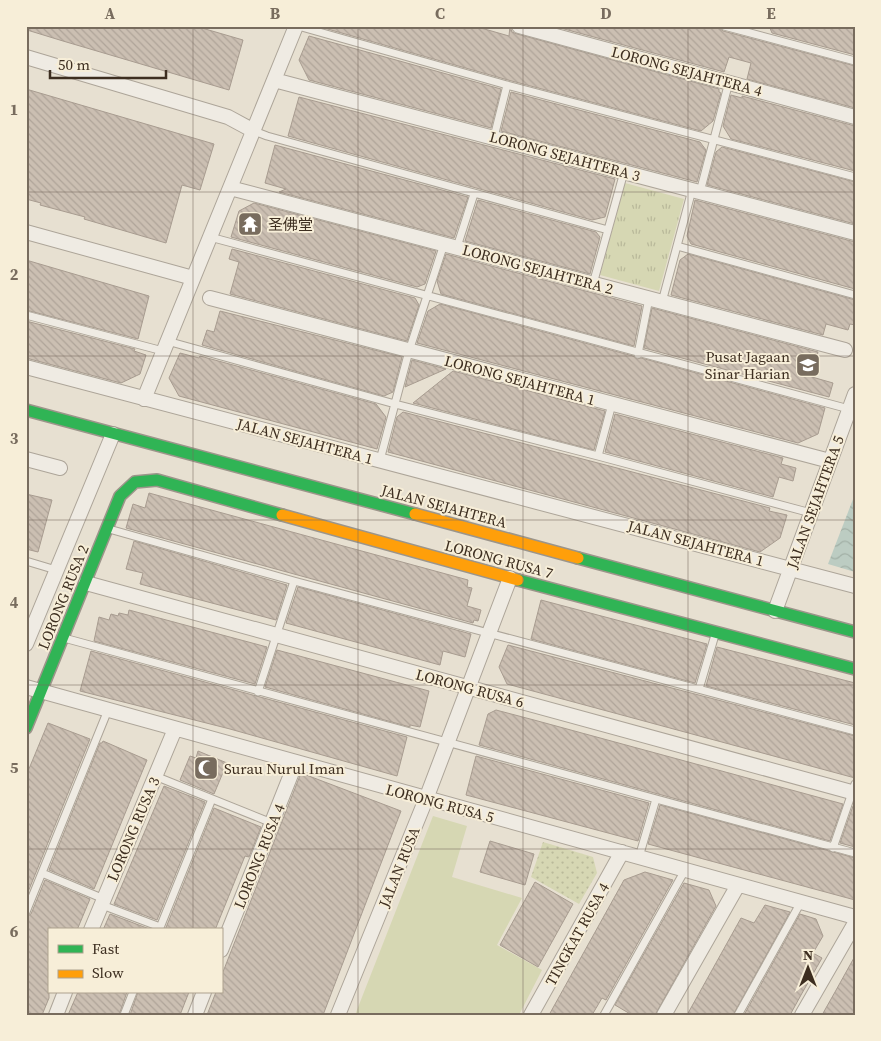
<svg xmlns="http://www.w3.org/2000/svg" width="881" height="1041" viewBox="0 0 881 1041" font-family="'Source Serif 4','Noto Sans SC',serif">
<defs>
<pattern id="grass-tufts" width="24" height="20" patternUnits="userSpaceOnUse" patternTransform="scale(1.25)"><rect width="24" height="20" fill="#d6d7b3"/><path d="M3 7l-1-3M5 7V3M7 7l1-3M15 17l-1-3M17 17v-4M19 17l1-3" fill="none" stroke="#b9b99a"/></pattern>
<pattern id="park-dots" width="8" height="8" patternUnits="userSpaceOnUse" patternTransform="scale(1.25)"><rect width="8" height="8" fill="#d6d7b3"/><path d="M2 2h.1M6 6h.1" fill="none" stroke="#b9b99a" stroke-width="1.8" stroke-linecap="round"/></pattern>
<pattern id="water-waves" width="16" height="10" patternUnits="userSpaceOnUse" patternTransform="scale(1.25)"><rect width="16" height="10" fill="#bcccc2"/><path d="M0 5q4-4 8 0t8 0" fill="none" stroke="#a2b0a6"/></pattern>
<pattern id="building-back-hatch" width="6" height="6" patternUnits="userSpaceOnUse" patternTransform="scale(1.25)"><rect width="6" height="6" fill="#cbbfb2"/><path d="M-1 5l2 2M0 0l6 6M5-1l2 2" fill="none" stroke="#afa499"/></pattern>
</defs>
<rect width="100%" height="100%" fill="#e7e0d1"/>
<path fill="url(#grass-tufts)" d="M625 183 684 199 659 291 600 275Z"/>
<path fill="url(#park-dots)" d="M543 842 593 857 597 873 579 904 531 877Z"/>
<path fill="#d6d7b3" d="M433 816 467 826 452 877 522 898 497 945 542 970 519 1015H355Z"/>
<path fill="url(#water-waves)" d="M855 494V572L828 564Z"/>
<path fill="url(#building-back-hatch)" stroke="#a89c90" d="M28 26H195L243 40 229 90 63 41 27 30Z
M324 26H474L509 36 510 26 512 32 517 34 719 89V92L721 93 713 121 701 131 508 80 324 28Z
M553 26H712L719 28 723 31 855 66V108L747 79 751 63 729 57 724 72Z
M769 26H855V55L772 33Z
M309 36 501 89 491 128 309 80 299 60Z
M26 89 214 144 200 190 182 185 166 243 84 219 85 217 40 205 41 203 26 199Z
M511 92 700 142 706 150 697 182 501 131Z
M731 95 742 98V96L855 126V171L731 139 723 126Z
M299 97 615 179 605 217 592 220 288 136Z
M275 145 468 197 454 238 279 192 286 189 265 183Z
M722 147 855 182V224L707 185 716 152Z
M478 200 596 232 600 237 590 274 465 241Z
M695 200 855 242V289L691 244 687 236Z
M254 203 436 251 425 284 417 287 231 237 239 211Z
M232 249 415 298 419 305 407 341 230 294 239 262 229 259Z
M446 254 642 306 634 346 441 294 437 281Z
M688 254 855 300V325L850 324 848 330 826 324 823 335 671 295 680 260Z
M26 260 149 296 138 339 26 310Z
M440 304 633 356 637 359 641 358 825 408 818 434 798 443 417 343 428 311Z
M652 308 818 352 812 377 833 383 829 397 644 348Z
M220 311 402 357 393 392 384 396 202 345 207 330 214 332Z
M26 321 135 349 134 351 146 355 140 374 121 383 26 358Z
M180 353 199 358 200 356 376 404 386 417 377 449 179 396 169 378Z
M412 360 446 369 405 387Z
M453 371 605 411 594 450 413 403Z
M403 412 770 508 769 511 787 515 780 538 760 552 388 452 397 417Z
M615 414 783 458 781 464 796 468 793 481 779 477 773 497 605 452Z
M149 493 468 580 467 587 472 588 467 606 481 610 478 621 474 620 473 623 126 528 133 504 145 508Z
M26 494 52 500 38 552 26 549Z
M134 541 287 585 276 620 140 584 143 573 126 569Z
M298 587 471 634 465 657 443 651 440 665 286 623Z
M541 600 707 644 695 683 531 639Z
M129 610 267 647 255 684 94 641 99 617 109 620 111 614 118 616 119 613 128 615Z
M508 645 855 736V778L507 684 499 667Z
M717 647 855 683V725L706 686Z
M277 650 429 691 420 727 410 725V727L265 687Z
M91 651 407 737 397 776 230 729 80 691Z
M496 710 534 720 843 804 830 841 479 745 488 714Z
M48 723 90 739 26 897V776Z
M103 741 147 760 94 889 49 870 100 743H102Z
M198 751 227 763 214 794 180 780 190 756 196 758Z
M476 756 649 803 638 841 466 795Z
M301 773 401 811 323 1015H207L216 992H221V977Z
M164 786 205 802 157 920 114 904Z
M660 805 855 858V900L648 844Z
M853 806 855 807V847L840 843Z
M214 808 261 827 249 857 245 856 215 930H165Z
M490 841 534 854 525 885 480 872Z
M645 872 673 880 606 1000 602 998 592 1015H549L624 880Z
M45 880 90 899 77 930H49V998L42 1015H26V917L31 914Z
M535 882 573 904 538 967 500 945Z
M684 883 709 890 716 906 655 1015H632L615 1005Z
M765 905 790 912 733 1015H687L741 918 754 923Z
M110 914 152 930H103Z
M800 914 816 919 823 936 813 953 822 958 801 995 790 1015H744Z
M855 956V1015H822L835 992Z
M78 992H127L119 1015H68Z
M138 992H189L180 1015H130Z"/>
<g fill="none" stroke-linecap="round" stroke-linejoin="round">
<defs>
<path id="lane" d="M298 26 507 85 855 177
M724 26 855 61
M254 131 267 136 608 230
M494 137 507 85
M700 192 729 82
M210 237 849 409
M677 246 855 295
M457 247 474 194
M593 284 624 172
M662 302 692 190
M26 315 163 351
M167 341 395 404 598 456 811 513
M638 354 649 298
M598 456 612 404
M380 460 409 351 444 244
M109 529 294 581 855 731
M26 561 56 570
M64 638 855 853
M699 689 715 635
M258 692 294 581
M155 776 272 823
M833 848 855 784
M639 857 656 799
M42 873 104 899
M102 905 160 927
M26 912 108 710
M159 930 212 799
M124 1015 133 992
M604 1015 685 870
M738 1015 801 902"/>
<path id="street" d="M519 26 855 117
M26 57 228 117 254 131
M274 80 855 233
M230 188 845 350
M26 232 193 278
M210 298 830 461
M26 367 855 586
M144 399 296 26
M26 459 60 468
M86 583 855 793
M775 611 855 394
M26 644 113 434
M26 687 855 917
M91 930 175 729
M221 950 296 762
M56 1015 65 992
M195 1015 204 992
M338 1015 426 799 510 578
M531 1015 622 852
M664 1015 738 885
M802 1015 855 923"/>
<path id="fast" d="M26 410 415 514
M578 558 855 632
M518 580 855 669
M26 728 120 496 135 482 157 480 282 515"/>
<path id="slow" d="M415 514 578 558
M282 515 518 580"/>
</defs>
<use href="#lane" stroke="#ada599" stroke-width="9"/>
<use href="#street" stroke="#ada599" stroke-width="16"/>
<use href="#fast" stroke="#9c958a" stroke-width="14"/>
<use href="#slow" stroke="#9c958a" stroke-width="14"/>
<use href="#lane" stroke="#efebe3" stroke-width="7"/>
<use href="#street" stroke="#efebe3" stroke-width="14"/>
<use href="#fast" stroke="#30b455" stroke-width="11"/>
<use href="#slow" stroke="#ff9f0a" stroke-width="11"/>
</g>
<path fill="none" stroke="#786c5e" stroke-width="1" stroke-opacity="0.55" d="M193 26V930M358 26V1015M523 26V1015M688 26V1015M26 192H855M26 356H855M26 520H855M26 685H855M26 849H855M193 992V1015"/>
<defs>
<symbol id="temple-square" viewBox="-11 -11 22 22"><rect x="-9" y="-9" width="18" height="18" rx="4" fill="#786c5e" stroke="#f7eed8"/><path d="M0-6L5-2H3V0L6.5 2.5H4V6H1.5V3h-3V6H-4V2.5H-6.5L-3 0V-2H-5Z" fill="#fff"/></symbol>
<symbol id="school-square" viewBox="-11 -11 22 22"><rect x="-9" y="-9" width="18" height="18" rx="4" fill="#786c5e" stroke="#f7eed8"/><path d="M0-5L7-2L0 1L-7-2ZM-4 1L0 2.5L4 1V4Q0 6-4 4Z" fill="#fff"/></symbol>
<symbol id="mosque-square" viewBox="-11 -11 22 22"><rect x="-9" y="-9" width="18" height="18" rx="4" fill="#786c5e" stroke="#f7eed8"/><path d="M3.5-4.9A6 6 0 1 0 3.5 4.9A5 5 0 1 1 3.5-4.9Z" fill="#fff"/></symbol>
</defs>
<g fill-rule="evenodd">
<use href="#temple-square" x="236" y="210" width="28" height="28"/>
<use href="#school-square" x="794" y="351" width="28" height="28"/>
<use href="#mosque-square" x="192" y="754" width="28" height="28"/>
</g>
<g text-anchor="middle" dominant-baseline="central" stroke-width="4" stroke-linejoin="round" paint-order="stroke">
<g font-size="15" fill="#3d2e20" stroke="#f7eed8">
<text transform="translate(687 71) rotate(15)">LORONG SEJAHTERA 4</text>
<text transform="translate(565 156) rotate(15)">LORONG SEJAHTERA 3</text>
<text transform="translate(538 269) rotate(15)">LORONG SEJAHTERA 2</text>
<text transform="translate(520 380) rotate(15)">LORONG SEJAHTERA 1</text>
<text transform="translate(305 441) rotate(15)">JALAN SEJAHTERA 1</text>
<text transform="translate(815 502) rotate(-70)">JALAN SEJAHTERA 5</text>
<text transform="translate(444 506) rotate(15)">JALAN SEJAHTERA</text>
<text transform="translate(696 543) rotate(15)">JALAN SEJAHTERA 1</text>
<text transform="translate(499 559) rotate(15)">LORONG RUSA 7</text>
<text transform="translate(63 597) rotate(-68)">LORONG RUSA 2</text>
<text transform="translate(470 688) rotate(15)">LORONG RUSA 6</text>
<text transform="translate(440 803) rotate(15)">LORONG RUSA 5</text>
<text transform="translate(133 829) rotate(-67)">LORONG RUSA 3</text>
<text transform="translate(259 856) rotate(-68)">LORONG RUSA 4</text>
<text transform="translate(399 867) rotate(-68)">JALAN RUSA</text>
<text transform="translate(577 934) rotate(-61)">TINGKAT RUSA 4</text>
</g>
<g font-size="15" fill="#3d2e20" stroke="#f7eed8" text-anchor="start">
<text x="268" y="224">圣佛堂</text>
<text x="790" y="356" text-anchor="end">Pusat Jagaan<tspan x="790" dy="17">Sinar Harian</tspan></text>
<text x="224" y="768">Surau Nurul Iman</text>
</g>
</g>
<rect width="881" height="1041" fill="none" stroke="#f7eed8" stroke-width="55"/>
<rect x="48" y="928" width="175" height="65" fill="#f7eed8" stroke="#ada18e"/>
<rect x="58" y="945" width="25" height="8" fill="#30b455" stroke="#ada18e"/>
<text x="92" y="954" font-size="15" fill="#3d2e20">Fast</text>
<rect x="58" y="970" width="25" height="8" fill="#ff9f0a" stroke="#ada18e"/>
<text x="92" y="978" font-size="15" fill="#3d2e20">Slow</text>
<g transform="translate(808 968)" stroke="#f7eed8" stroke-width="4" paint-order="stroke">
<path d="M0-4L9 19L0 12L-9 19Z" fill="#3d2e20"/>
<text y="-8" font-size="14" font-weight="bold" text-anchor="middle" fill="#3d2e20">N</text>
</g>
<path d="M50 70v8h116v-8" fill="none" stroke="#3d2e20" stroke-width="2.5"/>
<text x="58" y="70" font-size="15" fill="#3d2e20" stroke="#f7eed8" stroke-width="4" paint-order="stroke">50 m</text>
<rect x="28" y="28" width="826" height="986" fill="none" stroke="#786c5e" stroke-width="2"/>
<g font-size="16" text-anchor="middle" font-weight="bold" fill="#786c5e">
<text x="110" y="19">A</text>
<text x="275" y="19">B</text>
<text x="440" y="19">C</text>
<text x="606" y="19">D</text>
<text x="771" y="19">E</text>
<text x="14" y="115">1</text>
<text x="14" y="280">2</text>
<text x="14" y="444">3</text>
<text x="14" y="608">4</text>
<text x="14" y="773">5</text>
<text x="14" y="937">6</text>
</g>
</svg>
